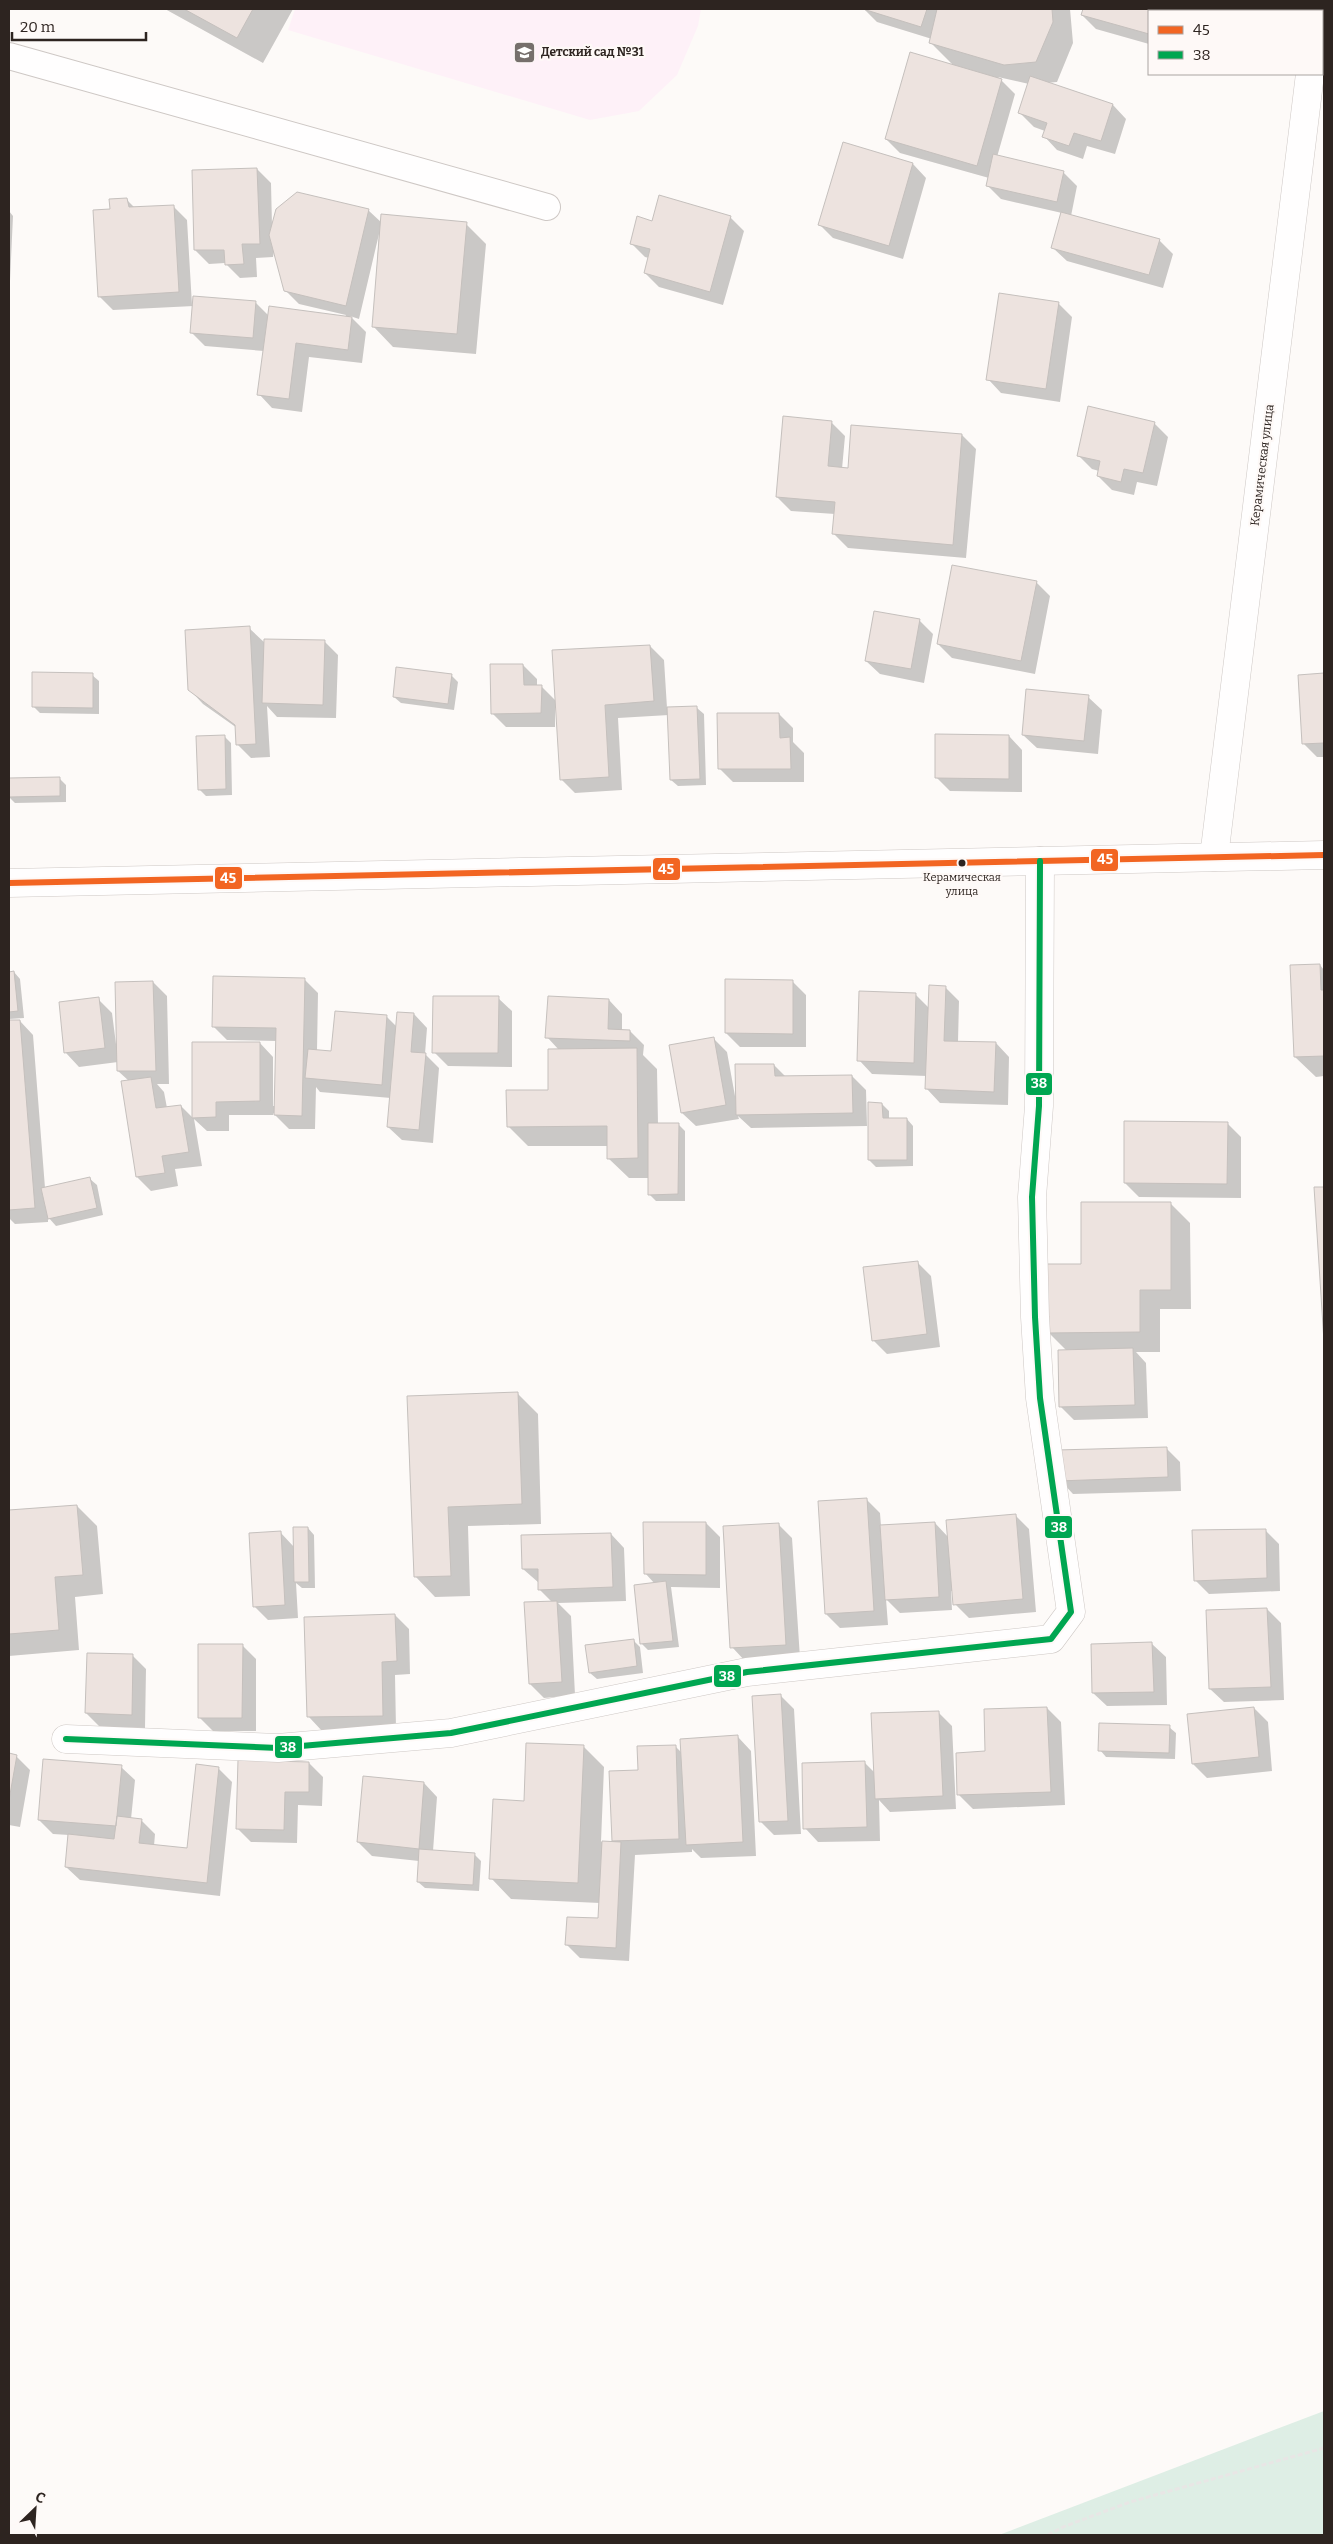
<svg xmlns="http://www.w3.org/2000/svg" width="1333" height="2544" viewBox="0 0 1333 2544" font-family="Bitter,serif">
<rect width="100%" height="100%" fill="#fdfaf8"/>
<path fill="#fef1f8" d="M295 9H701L698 26 677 75 639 111 590 120 288 30Z"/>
<path fill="#deeee5" d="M1324 2411V2535H999Z"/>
<path fill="#0003" d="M165 9H293L263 63Z
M864 9H1070L1073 43 1057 82 1046 83 1113 105 1126 119 1115 154 1087 146 1083 159 1057 150 1044 136 1045 131 1034 127 1020 113 1029 84 998 77 1015 94 997 157 1063 172 1077 186 1071 216 1159 240 1173 254 1163 288 1067 261 1053 248 1062 213 1001 199 987 185 989 178 900 153 886 139 954 66 931 43 932 39 877 22Z
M1084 9H1212L1215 11H1149V44L1096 29 1082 15Z
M913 164 926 178 903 259 833 238 819 224Z
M257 169 271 183 272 226 368 210 382 223 466 224 486 244 476 354 393 347 373 326 379 234 359 319 350 316 366 332 362 363 309 357 302 412 272 408 259 394 264 351 205 346 191 332 194 306 113 310 99 296 111 211 126 199 135 208 173 206 187 220 192 305 256 303 269 316 345 317 346 315 299 304 285 290 274 251 273 257 256 258 257 277 240 278 225 263 209 264 195 250Z
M9 211 13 216 9 303Z
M730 217 744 231 723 305 659 287 645 273 649 258 645 257 631 243 653 222Z
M1058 303 1072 317 1060 402 1001 393 988 379Z
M831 422 845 436 842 469H849L962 435 976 449 966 558 848 548 834 534 835 514 791 511 777 497Z
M1154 423 1168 437 1157 486 1137 482 1134 495 1112 490 1098 476 1099 471 1092 469 1078 455Z
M1036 582 1050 596 1035 674 952 658 938 644Z
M919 620 933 634 924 683 880 674 866 661Z
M249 628 265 643 324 641 338 655 336 718 277 717 267 706 270 757 251 758 237 744V728L203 704 189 689Z
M650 646 664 660 667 708H697L704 714 706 785 678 786 671 780 669 715 618 718 622 790 575 793 561 779 557 708H555V727H506L492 713 523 665 537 679V686H541L557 702Z
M92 675 99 681V714L40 713 33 706Z
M451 675 458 682 454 710 401 703 394 697Z
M1324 675V757H1317L1303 743 1299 676Z
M1088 697 1102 710 1098 754 1037 748 1023 735Z
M779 714 793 728V742L804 753V782H733L719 768Z
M224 736 231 743 232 795 206 796 199 789Z
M1009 736 1022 750V792L950 791 936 777Z
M59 778 66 785V802L15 803 9 797V779Z
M1320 965 1324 970V1076L1316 1077 1295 1057Z
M14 972 20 979 24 1018 9 1019V973Z
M304 979 318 993 317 1051 333 1053 336 1013 387 1017 397 1027 414 1014 427 1028 425 1054 439 1068 433 1143 402 1140 388 1127 391 1098 320 1092 316 1087 315 1129H289L273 1113V1115H229V1131H207L194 1119 202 1166 175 1169 178 1186 151 1191 137 1177 129 1081 118 1071V1062L79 1067 66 1053 98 999 112 1013 116 1044 153 982 167 996 169 1084H157L164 1092 167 1108 181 1106 193 1118V1043L259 1042 273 1057V1106H276L277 1041 227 1040 213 1026Z
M792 981 806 995V1047H740L726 1033Z
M945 987 959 1001 958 1042 996 1043 1009 1057 1008 1105 940 1103 927 1089V1076L872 1074 859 1060 915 994 929 1008Z
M498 998 512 1011V1067L448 1066 434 1052Z
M609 1000 622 1014V1031H630L644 1045 643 1055 657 1069 658 1124H678L685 1131V1201H656L649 1194V1178H629L608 1158V1146H528L508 1126 549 1092 559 1050 547 1037Z
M20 1021 33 1035 45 1188 90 1179 97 1185 103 1215 56 1226 48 1217V1222L15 1224 9 1218V1022Z
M713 1038 727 1052 735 1096 774 1065 786 1077 852 1076 866 1090 867 1126 751 1128 738 1116 739 1119 696 1126 682 1113Z
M882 1104 889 1111V1120L907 1119 913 1126V1166L876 1167 869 1160Z
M1227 1123 1241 1137V1198L1139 1197 1125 1183Z
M1315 1188H1324V1323Z
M1170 1203 1190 1223 1191 1309H1160V1352H1136L1146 1363 1148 1418 1074 1420 1061 1407 1067 1351 1048 1332 1082 1265Z
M917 1262 931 1276 940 1347 887 1354 873 1340Z
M517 1393 538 1414 541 1524 468 1526 470 1596 435 1597 415 1576 409 1397Z
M1166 1448 1180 1462 1181 1491 1073 1494 1060 1480Z
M866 1499 880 1513 881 1526 935 1523 949 1538 1015 1515 1029 1529 1036 1612 969 1618 955 1604 954 1591H951L952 1610 900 1613 886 1599 888 1625 840 1628 826 1614Z
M77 1506 97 1526 103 1594 75 1597 79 1650 9 1656V1512Z
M706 1523 720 1537V1588L671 1587 679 1647 648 1650 642 1644 655 1584 645 1573Z
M778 1524 792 1538 800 1658 745 1661 732 1647Z
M308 1528 314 1535 315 1588H302L296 1583 298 1618 268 1620 254 1606 280 1532 294 1547Z
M1265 1530 1279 1544 1280 1591 1209 1594 1195 1580Z
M611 1534 624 1548 626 1601 558 1603 571 1616 575 1695 544 1698 530 1684 552 1602 539 1589V1583L523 1569Z
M1267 1609 1281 1623 1284 1700 1224 1702 1210 1689Z
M395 1615 409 1629 410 1674 395 1675 396 1729 322 1731 309 1717Z
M633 1640 640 1647 643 1673 597 1679 590 1673Z
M1152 1644 1166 1657 1167 1705 1107 1706 1093 1693Z
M242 1645 256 1659V1731H213L199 1717Z
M132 1655 146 1669 145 1728 100 1727 86 1713Z
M780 1695 794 1709 801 1834 774 1835 760 1821Z
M1047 1708 1061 1722 1065 1805 973 1809 959 1795Z
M1254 1708 1268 1722 1272 1771 1207 1778 1193 1764Z
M938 1712 952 1726 956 1809 890 1812 879 1800 880 1841 818 1842 805 1828 864 1762 875 1773Z
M1169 1727 1176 1733 1175 1759 1106 1757 1100 1750Z
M738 1737 751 1751 756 1856 701 1858 692 1849V1852L635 1855 629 1961 580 1958 566 1944 599 1920 600 1903 511 1899 491 1878 525 1802 584 1747 604 1767 601 1842 613 1843 611 1772 639 1771 675 1746 682 1753Z
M9 1755 16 1756 30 1770 20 1827 9 1825Z
M309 1763 323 1777 322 1806 298 1805 297 1843 251 1842 237 1828Z
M121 1767 135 1780 131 1819 141 1820 155 1834 154 1846 188 1850 218 1768 232 1782 220 1896 80 1880 66 1867 69 1835 53 1834 39 1820Z
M424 1783 437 1797 433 1851 474 1854 481 1861 479 1891 425 1888 418 1882 419 1861 372 1856 358 1842Z"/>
<path fill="#ede3df" stroke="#c5c0bd" d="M184 9H253L237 38Z
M863 9H927L921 27Z
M937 9H1052L1053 22 1036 62 1004 65 929 43Z
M1083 9H1212L1211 11H1149V34L1081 15Z
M910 52 1002 79 977 166 885 139Z
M1030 76 1113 104 1101 141 1074 133 1069 146 1042 137 1047 123 1018 113Z
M843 142 913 163 889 246 818 225Z
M993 154 1064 171 1057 202 986 186Z
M257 168 260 244H242L244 264 225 265 224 250H194L192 170Z
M297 192 369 209 346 306 284 291 269 235 276 209Z
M659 195 731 216 710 292 644 273 650 249 630 244 637 216 652 221Z
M127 198 129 207 174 205 179 292 98 297 93 210 110 209 109 199Z
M1061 212 1160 239 1149 275 1051 248Z
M381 214 467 222 457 334 372 327Z
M999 293 1059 302 1046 389 986 380Z
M193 296 256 301 253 338 190 333Z
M269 306 352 317 348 350 296 343 289 399 257 395Z
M1088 406 1155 422 1143 473 1124 469 1121 482 1097 476 1100 461 1077 456Z
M783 416 832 421 828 466 848 468 851 425 962 434 953 545 832 534 835 502 776 497Z
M952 565 1037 581 1021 661 937 644Z
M874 611 920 619 911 669 865 661Z
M250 626 256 744 236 745 235 725 188 690 185 630Z
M264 639 325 640 323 705 262 703Z
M650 645 654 701 605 705 609 777 560 780 552 650Z
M490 664H523L524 685H542L541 713 491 714Z
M396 667 452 674 448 704 393 697Z
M32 672 93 673V708L32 707Z
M1324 673V743L1302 744 1298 675Z
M1026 689 1089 695 1084 741 1022 735Z
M697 706 700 779 670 780 667 707Z
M717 713H779L780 738 790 737 791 769H718Z
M935 734 1009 735V779L935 778Z
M225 735 226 789 198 790 196 736Z
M60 777V796L9 797V778Z
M1320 964 1321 990H1324V1056L1294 1057 1290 965Z
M14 971 18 1011 9 1012V972Z
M213 976 305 978 302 1116 274 1115 276 1028 212 1027Z
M725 979 793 980V1034L725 1033Z
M153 981 156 1071H117L115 982Z
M929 985 946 986 944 1041 996 1042 994 1092 925 1089Z
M859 991 916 993 914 1063 857 1061Z
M433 996H499L498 1053H432Z
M548 996 609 999 608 1029 630 1030V1041L545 1038Z
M99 997 105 1048 64 1053 59 1002Z
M335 1011 387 1015 382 1085 305 1078 308 1049 331 1051Z
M397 1012 414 1013 411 1052 426 1053 419 1130 387 1127Z
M9 1020H20L35 1208 9 1210Z
M714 1037 726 1105 681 1113 669 1045Z
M192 1042H260V1101L216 1102V1117L192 1118Z
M637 1048 638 1158 607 1159V1126L507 1127 506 1090H548V1049Z
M735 1064H774L775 1076 852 1075 853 1113 736 1115Z
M151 1077 156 1108 181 1105 189 1152 162 1156 165 1173 136 1177 121 1081Z
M868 1102 882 1103 883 1118H907V1160H868Z
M1124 1121 1228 1122 1227 1184 1124 1183Z
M648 1123H679L678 1194 648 1195Z
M90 1177 97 1208 48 1219 41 1188Z
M1314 1187H1324V1342Z
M1081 1202H1171V1290H1140V1332L1047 1333 1046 1264H1081Z
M918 1261 927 1334 872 1341 863 1267Z
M1133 1348 1135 1405 1059 1407 1058 1350Z
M518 1392 522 1504 448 1507 451 1576 414 1577 407 1396Z
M1167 1447 1168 1477 1058 1481 1057 1450Z
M867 1498 874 1611 825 1614 818 1501Z
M77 1505 83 1575 55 1577 59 1630 9 1634V1510Z
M1016 1514 1023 1599 953 1605 946 1520Z
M643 1522H706V1575L644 1574Z
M935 1522 939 1597 885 1600 880 1525Z
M779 1523 786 1645 730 1648 723 1526Z
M293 1527H308L309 1582H294Z
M1266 1529 1267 1578 1194 1581 1192 1530Z
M281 1531 285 1605 253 1607 249 1533Z
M611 1533 613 1587 538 1590V1569H522L521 1535Z
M666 1581 673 1641 640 1644 634 1585Z
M557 1601 562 1682 529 1684 524 1602Z
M1267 1608 1271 1687 1209 1689 1206 1610Z
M395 1614 397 1661 382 1662 383 1716 307 1717 304 1617Z
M634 1639 637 1666 589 1673 585 1645Z
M1152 1642 1154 1692 1092 1693 1091 1644Z
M198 1644H243L242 1718H198Z
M87 1653 133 1654 132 1715 85 1713Z
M781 1694 788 1821 759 1822 752 1696Z
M1047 1707 1051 1792 957 1795 956 1753 985 1751 984 1709Z
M1254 1707 1259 1757 1192 1764 1187 1714Z
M939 1711 943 1796 875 1799 871 1713Z
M1099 1723 1170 1725 1169 1753 1098 1751Z
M738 1735 743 1842 686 1845 680 1739Z
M526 1743 584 1745 578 1883 489 1879 493 1799 524 1801Z
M676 1745 679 1839 612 1841 609 1771 638 1770 637 1746Z
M9 1753 17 1755 9 1800Z
M43 1759 122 1765 116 1826 38 1820Z
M238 1760 309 1762V1792H285L284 1830 236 1829Z
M865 1761 867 1827 803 1829 802 1763Z
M196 1764 219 1767 207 1883 65 1867 68 1834 114 1839 117 1816 142 1819 139 1843 187 1848Z
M363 1776 424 1782 419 1849 357 1842Z
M602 1841 621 1842 616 1948 565 1945 567 1917 598 1918Z
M419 1849 475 1853 473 1885 417 1882Z"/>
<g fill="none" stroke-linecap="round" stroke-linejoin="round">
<defs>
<path id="lane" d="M9 56 547 207"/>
<path id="street" d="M1317 11V9
M1214 857 1310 74
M66 1739 278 1748 451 1733 747 1672 1051 1639 1071 1612 1040 1398 1035 1317 1032 1197 1039 1106 1040 861"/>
<path id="secondary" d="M9 883 1324 855"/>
</defs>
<use href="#lane" stroke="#cec8c5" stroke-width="28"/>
<use href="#street" stroke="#cec8c5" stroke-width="29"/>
<use href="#secondary" stroke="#cec8c5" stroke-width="29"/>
<path stroke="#e8e6e5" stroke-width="3" stroke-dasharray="5 2.5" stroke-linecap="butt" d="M1048 2535 1063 2527 1130 2502 1324 2448"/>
<use href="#lane" stroke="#fffefe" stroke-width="26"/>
<use href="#street" stroke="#fffefe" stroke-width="28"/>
<use href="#secondary" stroke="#fffefe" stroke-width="28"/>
<defs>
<path id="bus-1" d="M9 883 1324 855"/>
<path id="bus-2" d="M66 1739 278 1748 451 1733 747 1672 1051 1639 1071 1612 1040 1398 1035 1317 1032 1197 1039 1106 1040 861"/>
</defs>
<use href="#bus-1" stroke="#fef9f7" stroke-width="10"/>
<use href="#bus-2" stroke="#fef9f7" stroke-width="10"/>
<use href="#bus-1" stroke="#f26522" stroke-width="6"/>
<use href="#bus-2" stroke="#00a651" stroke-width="6"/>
</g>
<defs>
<symbol id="school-square" viewBox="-11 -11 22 22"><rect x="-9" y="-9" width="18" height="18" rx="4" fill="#766f6c" stroke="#fef9f7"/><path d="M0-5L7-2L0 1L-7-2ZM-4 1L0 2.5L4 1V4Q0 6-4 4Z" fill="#fff"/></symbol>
</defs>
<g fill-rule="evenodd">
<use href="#school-square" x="512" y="40" width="25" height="25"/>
</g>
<circle fill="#2d2420" stroke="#fef9f7" stroke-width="2" cx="962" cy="863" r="4.5"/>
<g text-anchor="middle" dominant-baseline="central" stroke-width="4.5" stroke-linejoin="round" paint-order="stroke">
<g font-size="11" fill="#2d2420" stroke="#fef9f7">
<text x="962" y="877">Керамическая<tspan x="962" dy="14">улица</tspan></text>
</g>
<g font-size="12" font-weight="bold" fill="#2d2420" stroke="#fef9f7" text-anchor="start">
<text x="541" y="52">Детский сад №31</text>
</g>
<g font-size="12" fill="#2d2420" stroke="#fef9f7">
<text transform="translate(1262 465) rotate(-83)">Керамическая улица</text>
</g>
</g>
<g stroke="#fef9f7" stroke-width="2">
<rect x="1090" y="848" width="29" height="24" rx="5" fill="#f26522"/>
<rect x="652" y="857" width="29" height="24" rx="5" fill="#f26522"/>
<rect x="214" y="866" width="29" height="24" rx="5" fill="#f26522"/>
<rect x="1025" y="1072" width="28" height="24" rx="5" fill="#00a651"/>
<rect x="1044" y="1515" width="29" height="24" rx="5" fill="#00a651"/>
<rect x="713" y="1664" width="29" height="24" rx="5" fill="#00a651"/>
<rect x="274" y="1735" width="29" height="24" rx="5" fill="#00a651"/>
</g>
<g font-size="14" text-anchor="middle" font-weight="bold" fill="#fff">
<text x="1105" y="864">45</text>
<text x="666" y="874">45</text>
<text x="228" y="883">45</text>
<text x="1039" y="1088">38</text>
<text x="1059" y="1532">38</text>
<text x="727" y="1681">38</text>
<text x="288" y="1752">38</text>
</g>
<rect width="1333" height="2544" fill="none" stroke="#2d2420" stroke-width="20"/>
<rect x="1148" y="10" width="175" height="65" fill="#fef9f7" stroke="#aaa4a1"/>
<rect x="1158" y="26" width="25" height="8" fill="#f26522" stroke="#aaa4a1"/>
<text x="1193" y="35" font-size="15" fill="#2d2420">45</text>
<rect x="1158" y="51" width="25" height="8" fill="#00a651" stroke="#aaa4a1"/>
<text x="1193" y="60" font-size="15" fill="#2d2420">38</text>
<g transform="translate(35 2509) rotate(25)" stroke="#fef9f7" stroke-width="4" paint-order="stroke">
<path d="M0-4L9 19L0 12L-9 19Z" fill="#2d2420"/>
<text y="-8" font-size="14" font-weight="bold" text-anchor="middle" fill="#2d2420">С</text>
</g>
<path d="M12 32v8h134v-8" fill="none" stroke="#2d2420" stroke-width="2.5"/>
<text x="20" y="32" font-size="15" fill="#2d2420" stroke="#fef9f7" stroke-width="4" paint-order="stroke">20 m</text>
</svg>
